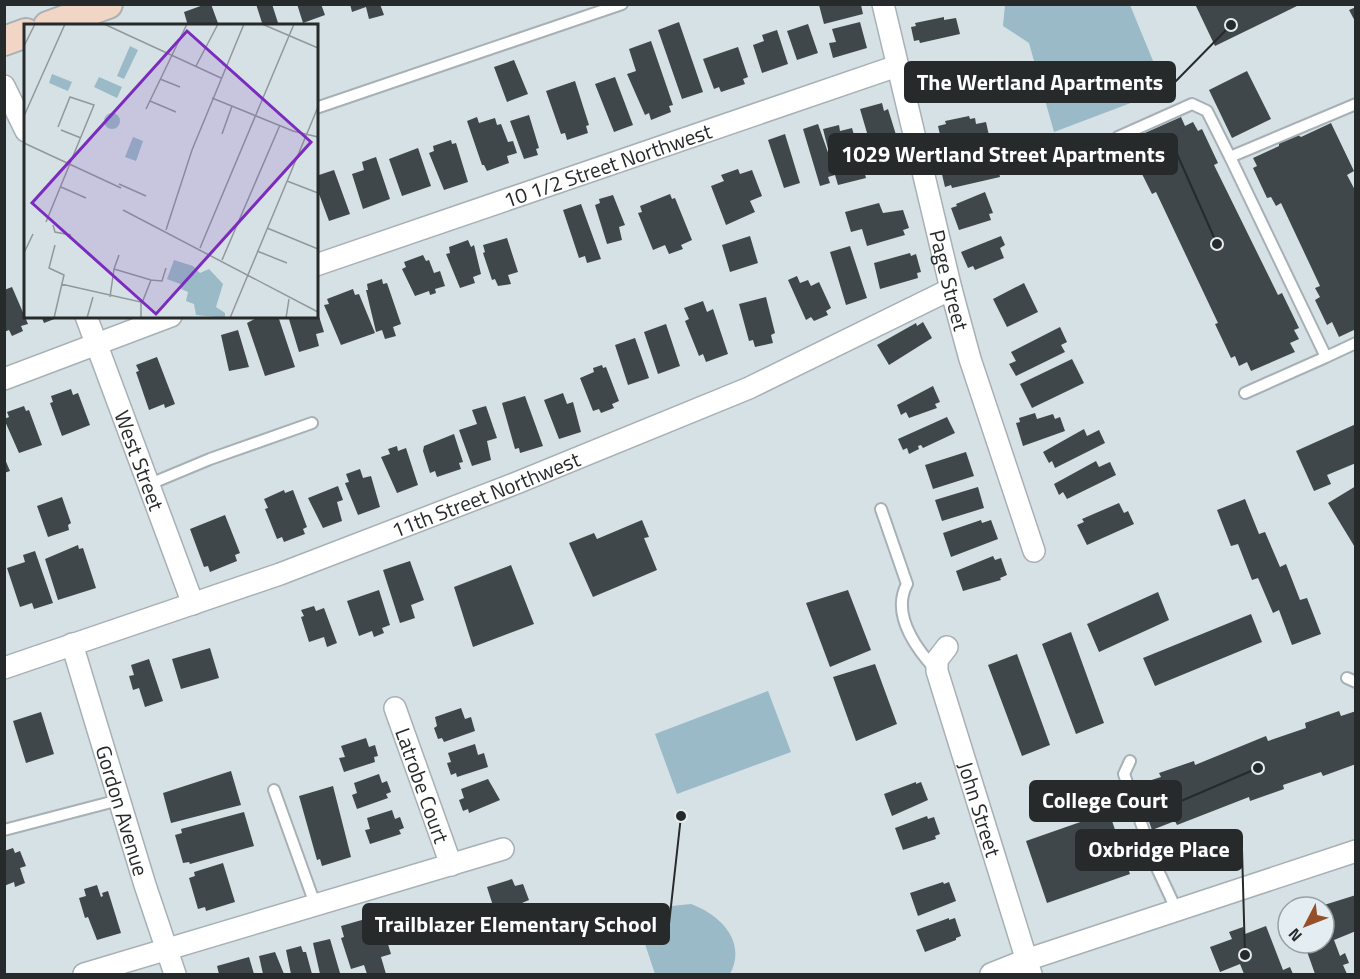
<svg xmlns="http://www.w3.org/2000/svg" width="1360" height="979" viewBox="0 0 1360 979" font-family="'Titillium Web',sans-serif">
<rect width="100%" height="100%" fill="#d6e1e5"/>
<path fill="#99bac6" d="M1005 5H1130L1165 90 1054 132 1029 43 1003 26Z
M768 691 791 752 677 794 655 734Z
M691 904C721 915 747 942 730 974H655L640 929 649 914 671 906Z"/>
<path fill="#3f474b" d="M206 4H211L219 26H188L184 12Z
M256 4H272L279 26H263Z
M297 4H321L325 15 303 23Z
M350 4H380L384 15 369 19 366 7 352 12Z
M1195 4H1301L1215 46Z
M819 5H861L863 14 824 24Z
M1356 7V23L1349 10Z
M944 17V20L956 18 960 34 920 43 919 40 914 41 911 27 916 26 915 23Z
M679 22 703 92 682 99 658 30Z
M860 22 867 48 833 58 829 43 836 42 832 29Z
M808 24 818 53 797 60 787 31Z
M777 30 788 64 762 73 753 45 764 41 762 35Z
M651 41 673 105 669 106 671 112 651 120 649 113 645 115 627 74 636 71 629 49Z
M738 47 748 77 743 79 745 84 721 92 719 87 714 89 703 59Z
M514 60 528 94 507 102 494 67Z
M1247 71 1271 119 1232 138 1209 90Z
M615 77 633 125 614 132 595 84Z
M575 81 589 125 586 126 588 133 567 140 565 133 561 134 546 91Z
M882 103 884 111 888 109 897 138 892 140 897 155 888 158 890 163 877 167 860 109Z
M529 115 539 148 536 149 538 155 524 159 510 121Z
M969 116 970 119 975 118 976 124 986 122 990 140 943 148 938 126 946 124 945 121Z
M477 117 479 123 495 118 497 125 501 124 508 142 513 141 517 153 507 156 509 163 487 171 484 165H482L467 121Z
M1181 117 1185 126 1193 122 1198 131 1202 129 1218 163 1214 165 1278 295 1282 293 1299 328 1294 330 1299 339 1290 343 1295 352 1251 371 1247 362 1239 366 1235 356 1231 358 1215 324 1218 323 1156 192 1152 194 1135 160 1138 158 1134 149 1142 144 1138 136Z
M1331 123 1354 171 1347 175 1356 192V329L1339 337 1332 322 1327 325 1315 300 1320 297 1315 288 1320 286 1281 203 1276 206 1271 197 1267 198 1253 168 1257 166 1253 158 1279 146V140L1295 133 1301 137Z
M818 124 831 161 823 129 839 125 840 131 852 128 866 178 838 185 835 175 828 177 830 183 820 186 803 129Z
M785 134 800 183 784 188 768 140Z
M451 140 452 144 456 143 468 182 444 190 429 153 434 151 433 146Z
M418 148 431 186 402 196 389 159Z
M980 153 981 159 995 156 1000 177 952 188 951 185 945 187 940 166Z
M376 157 390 199 363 209 352 174 364 170 362 162Z
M738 169 740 174 752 170 762 196 750 201 755 212 726 225 711 186 724 181 721 175Z
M334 170 350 214 329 221 316 186V176Z
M985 192 993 213 989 214 991 220 959 230 951 208 957 206 956 204Z
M670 194 672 199 675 198 692 240 681 245 683 249 669 254 665 245 653 250 638 213 642 212 640 206Z
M613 195 625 225 619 227 622 240 607 244 595 205 600 203 599 199Z
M879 203 883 213 903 210 909 228 903 230 905 235 867 246 862 229 851 232 845 212Z
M581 204 601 259 587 263 585 256 579 258 563 210Z
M750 236 758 263 730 272 722 245Z
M1001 236 1005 245 1000 248 1004 258 975 270 973 266 968 268 961 252Z
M507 238 518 272 508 275 511 284 498 286 495 279 492 280 483 253 485 252 483 245Z
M468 240 471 247 474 245 481 274 473 277 475 283 460 288 446 254 450 253 449 247Z
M850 246 867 298 846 305 830 252Z
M910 253 911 256 916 254 921 272 917 273 918 278 880 289 874 263Z
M423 255 426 261 429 260 434 273 440 271 445 286 435 289 436 293 430 295 429 291 415 296 402 269 406 267 404 262Z
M797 276 800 283 808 280 811 286 819 282 831 308 826 311 828 315 814 321 811 317 806 320 788 280Z
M382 279 383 284 387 283 401 324 393 327 396 336 385 339 382 330 376 332 366 290H368L367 284Z
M1024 283 1038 312 1007 327 993 299Z
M12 287 28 324 21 326 23 331 12 336 9 330 4 332V290Z
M353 289 355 295 359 294 375 333 341 345 324 305 329 304 327 299Z
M766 297 775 333 771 335 773 343 755 347 753 340 749 341 739 304Z
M703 301 707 312 713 309 728 354 706 362 703 354 699 356 685 321 689 319 684 308Z
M317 310 324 332 316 334 319 346 299 352 288 316H316Z
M41 316H56L57 318 44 323Z
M260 316H278L295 367 265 376 247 323Z
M923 322 932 338 889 365 877 345 916 323 917 326Z
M666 324 680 366 658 374 644 332Z
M1060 327 1067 342 1061 345 1065 352 1016 376 1009 364 1016 361 1011 352Z
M238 330 249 367 229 371 221 335Z
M635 338 649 378 628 385 615 345Z
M157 357 175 404 165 408 164 404 149 410 136 372 139 371 136 365Z
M1072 359 1084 383 1032 408 1020 384Z
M602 365 603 368 606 367 619 401 612 404 614 408 601 413 599 409 593 411 580 378 594 372 593 368Z
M933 386 940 402 935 404 937 408 909 418 906 412 901 415 897 405Z
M71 389 73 395 78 393 90 425 62 436 50 403 53 402 51 396Z
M563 393 567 404 573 402 581 432 559 439 544 400Z
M525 396 543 446 520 453 519 448 515 449 502 403Z
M24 406 26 411 29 410 42 445 19 453 4 419 9 417 7 412Z
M486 406 497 438 487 441 491 460 472 466 459 430 477 424 472 410Z
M1035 413 1037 419 1053 414 1055 419 1060 417 1065 431 1023 446 1016 423 1020 422 1019 418Z
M947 417 955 433 923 448 921 445 918 446 919 449 909 454 907 448 903 450 898 439Z
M1356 424V463L1327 475 1331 484 1314 491 1296 451Z
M1084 429 1087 436 1099 430 1105 443 1055 468 1052 461 1049 463 1043 452Z
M454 434 463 462 459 463 461 469 437 477 435 471 430 473 423 451 424 446Z
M397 446 398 451 406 448 418 485 397 493 381 457 390 454 388 449Z
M966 452 974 476 933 489 925 465Z
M4 457 10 471 4 473Z
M1096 461 1099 467 1110 462 1116 475 1067 499 1063 492 1059 495 1054 484Z
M360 469 363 478 371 476 380 507 358 515 345 483 349 482 346 474Z
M338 486 343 500 337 502 342 521 323 528 308 498Z
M1356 486V549L1328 503Z
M978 487 984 508 942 521 935 500Z
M284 490 285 493 293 490 307 527 303 529 305 534 284 542 282 537 277 539 265 509 268 508 264 499Z
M62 497 71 523 68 525 69 530 48 537 37 506Z
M1245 499 1259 534 1265 532 1280 567 1286 564 1300 600 1307 598 1321 634 1292 645 1279 610 1273 613 1258 578 1252 580 1238 544 1231 546 1217 510Z
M1119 503 1124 513 1128 511 1134 524 1087 545 1077 525 1084 522 1082 519Z
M225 515 240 553 235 555 237 561 210 572 208 566 204 567 190 529Z
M642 520 649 537 644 538 657 570 593 597 569 543 594 533 597 539Z
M981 520 982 523 991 520 998 539 951 557 943 533Z
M78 545 79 549 83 548 96 588 58 600 45 559Z
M35 551 53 603 34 609 32 603 20 607 7 568 25 562 23 555Z
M993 556 995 560 1001 558 1007 575 1000 578 1001 580 963 591 956 571Z
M410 561 424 600 411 605 415 618 400 623 383 570Z
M511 565 534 624 473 647 454 587Z
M379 590 390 625 382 628 384 633 374 637 372 631 359 636 347 601Z
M848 590 871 650 830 667 806 603Z
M1158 592 1169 620 1099 652 1087 624Z
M314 606 316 611 324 608 337 643 327 647 324 637 309 642 301 617 304 616 301 610Z
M1251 614 1262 642 1155 686 1143 658Z
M1071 632 1104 723 1076 734 1042 644Z
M210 648 219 678 181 689 172 659Z
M1017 654 1050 745 1022 756 988 665Z
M149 659 163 701 145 707 139 688 133 690 129 676 134 675 131 665Z
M875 664 897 724 856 741 833 677Z
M461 708 465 719 471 717 475 731 444 742 442 738 438 739 434 728 437 726 435 717Z
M1339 711 1341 716 1356 711V764L1323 776 1321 772 1283 785 1284 789 1250 801 1249 797 1177 825 1175 821 1152 830 1136 785 1161 777 1159 773 1194 761 1195 765 1266 736 1268 741 1306 728 1305 723Z
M41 712 54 754 26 763 13 721Z
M366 738 369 747 375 745 378 756 374 757 375 762 344 772 339 758 345 757 341 746Z
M475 744 478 755 484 753 488 767 457 777 456 773 451 775 447 763 451 762 448 753Z
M231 771 241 805 171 823 163 793Z
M379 774 382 783 387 781 391 792 386 794 388 798 357 809 352 795 357 793 354 783Z
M488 779 500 800 469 813 468 809 463 811 459 800 464 798 461 789Z
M916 782V784L921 782 928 800 892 816 884 794Z
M333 786 351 857 322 866 320 859 317 860 299 796Z
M392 810 395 819 400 817 404 828 399 830 401 834 370 844 365 830 370 829 367 818Z
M244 812 254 846 190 864 189 862 183 863 175 835 182 833 181 829Z
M1109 812 1130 874 1047 903 1026 841Z
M927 816 928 819 934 817 940 834 935 836 936 839 903 850 895 828Z
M13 848 15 853 20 851 26 866 20 868 25 883 15 887 14 882 4 886V851Z
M223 863 235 902 206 911 205 907 198 909 189 878 195 876 194 872Z
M512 879 515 886 523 884 529 900 522 903 528 928 503 937 487 887Z
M943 882 944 884 949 882 956 901 918 916 910 893Z
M97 885 101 897 103 896 102 893 108 891 121 933 97 940 88 917 85 918 79 898 86 896 84 889Z
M1356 895V931L1334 940 1340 956 1345 953 1349 963 1343 965 1347 974H1315L1304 943H1324V905Z
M379 915 391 954 381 957 386 974H367L364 965 351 969 341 938 344 937 341 926Z
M949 918V920L955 918 961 936 956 938V940L925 952 916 930Z
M1266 926 1283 970 1290 967 1293 974H1244L1240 964 1220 972 1210 947 1232 939 1229 932 1243 927 1245 934Z
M330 939 340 973 320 974 313 943Z
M301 946 303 952H306L312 974H291L286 950Z
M275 952 284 974H263L259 956Z
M249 957 254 974H219L217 966Z"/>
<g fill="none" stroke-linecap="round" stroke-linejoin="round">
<defs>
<path id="service" d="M316 108 622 4
M1118 137 1192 104 1207 111 1230 157 1356 104
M1230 157 1326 357 1245 393
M1326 357 1356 343
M150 484 210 459 312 423
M881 509 907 584C891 614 915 647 935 669
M1347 678 1356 682
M1130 761 1124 774 1156 866 1177 911
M274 790 315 904
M4 830 119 800"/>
<g id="minor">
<path id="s1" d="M883 4 951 289 970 359 1034 551"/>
<path d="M4 86 26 131"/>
<path id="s2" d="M316 265 897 66"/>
<path id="s3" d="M86 316 193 604"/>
<path d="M4 379 171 316"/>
<path id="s4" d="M72 644 145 885 175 974"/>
<path id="s5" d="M947 647 937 660V671L1031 974"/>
<path id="s6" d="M4 668 280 574 514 484 749 388 951 289"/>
<path id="s7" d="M395 708 451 865"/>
<path d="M84 974 503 849"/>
<path d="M991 974 1026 960 1356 851"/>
</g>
<path id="secondary" d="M48 26 108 4
M4 41 26 33"/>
</defs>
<use href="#service" stroke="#a7b1b5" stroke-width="14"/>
<use href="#minor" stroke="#a7b1b5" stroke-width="24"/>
<use href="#secondary" stroke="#a7b1b5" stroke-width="32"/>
<use href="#service" stroke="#fff" stroke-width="10"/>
<use href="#minor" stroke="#fff" stroke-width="21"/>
<use href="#secondary" stroke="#f1d5c5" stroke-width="28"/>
</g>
<g text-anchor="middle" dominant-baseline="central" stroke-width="6" stroke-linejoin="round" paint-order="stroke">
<g font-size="21" fill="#262a2b" stroke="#e4eef2">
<text stroke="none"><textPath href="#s2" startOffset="308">10 1/2 Street Northwest</textPath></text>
<text stroke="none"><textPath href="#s1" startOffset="284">Page Street</textPath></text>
<text stroke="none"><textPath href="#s3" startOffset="154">West Street</textPath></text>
<text stroke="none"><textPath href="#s6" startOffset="512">11th Street Northwest</textPath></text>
<text stroke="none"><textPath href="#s7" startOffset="82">Latrobe Court</textPath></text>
<text stroke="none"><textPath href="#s4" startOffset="174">Gordon Avenue</textPath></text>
<text stroke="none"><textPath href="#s5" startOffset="172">John Street</textPath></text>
</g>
</g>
<g transform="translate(24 24)">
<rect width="294" height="294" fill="#d6e1e5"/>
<path d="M106 22 114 26 100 55 93 52ZM28 50 48 58 44 67 25 59ZM75 53 98 63 93 74 70 63ZM80 97a8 8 0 1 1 16 0a8 8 0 1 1-16 0ZM109 113 119 117 112 137 101 133ZM150 236 169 242 176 249 185 245 199 260 192 283 201 289V294L172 291 170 280 162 277 164 268 157 265 159 261 143 255Z" fill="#99bac6"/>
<path fill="none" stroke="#90989b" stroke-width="1.5" d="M80 0 197 54M238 0 294 24M0 22 11 0M172 42 194 0M136 55 156 63M188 74 269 107 294 113M126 77 152 88M122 85 163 0M0 92 41 0M37 106 57 114M198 110 208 82M0 119 97 164M263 157 294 169M95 160 122 172M37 163 62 174M99 186 294 288M22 198 70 81 46 73 34 103M29 201 31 208 47 211M243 204 294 225M142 206 168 126 220 0M176 224 270 0M233 227 263 239M0 229 9 210M95 231 90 245 127 256M198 236 256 101M37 260 117 278V294M86 273 90 245M118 279 127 256 138 257 142 244M30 294 40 251 25 244 31 221M63 294 69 273M206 294 294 83M262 294 265 275"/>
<path fill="#7b2cbf" fill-opacity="0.15" stroke="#7b2cbf" stroke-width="3" d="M163 7 287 118 132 290 8 179Z"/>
<rect width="294" height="294" fill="none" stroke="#262a2b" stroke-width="3"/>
</g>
<path fill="none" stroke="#262a2b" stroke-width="2" d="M1231 25L1175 82M1217 244L1177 154M1258 768L1181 801M1245 955L1242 850M681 816L669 924"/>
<g fill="#262a2b" stroke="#e4eef2" stroke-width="2">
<circle cx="1231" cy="25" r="6"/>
<circle cx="1217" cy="244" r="6"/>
<circle cx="1258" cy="768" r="6"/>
<circle cx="1245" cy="955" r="6"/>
<circle cx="681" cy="816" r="6"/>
</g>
<g fill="#262a2b" stroke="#262a2b" stroke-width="2">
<rect x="905" y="62" width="270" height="40" rx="6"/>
<rect x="829" y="134" width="348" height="40" rx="6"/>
<rect x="1030" y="781" width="151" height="40" rx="6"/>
<rect x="1076" y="830" width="166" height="40" rx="6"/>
<rect x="363" y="904" width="306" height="40" rx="6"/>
</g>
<g font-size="22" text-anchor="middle" font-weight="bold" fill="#fff">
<text x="1040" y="90">The Wertland Apartments</text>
<text x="1003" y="162">1029 Wertland Street Apartments</text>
<text x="1105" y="808">College Court</text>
<text x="1159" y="857">Oxbridge Place</text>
<text x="516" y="932">Trailblazer Elementary School</text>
</g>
<rect width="1360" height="979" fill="none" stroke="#262a2b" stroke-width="12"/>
<g transform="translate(1306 925) rotate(228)"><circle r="28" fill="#e4eef2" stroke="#98a0a2" stroke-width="1.5"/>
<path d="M0-4.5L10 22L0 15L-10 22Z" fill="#965029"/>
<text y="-9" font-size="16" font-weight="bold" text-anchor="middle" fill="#262a2b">N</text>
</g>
</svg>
